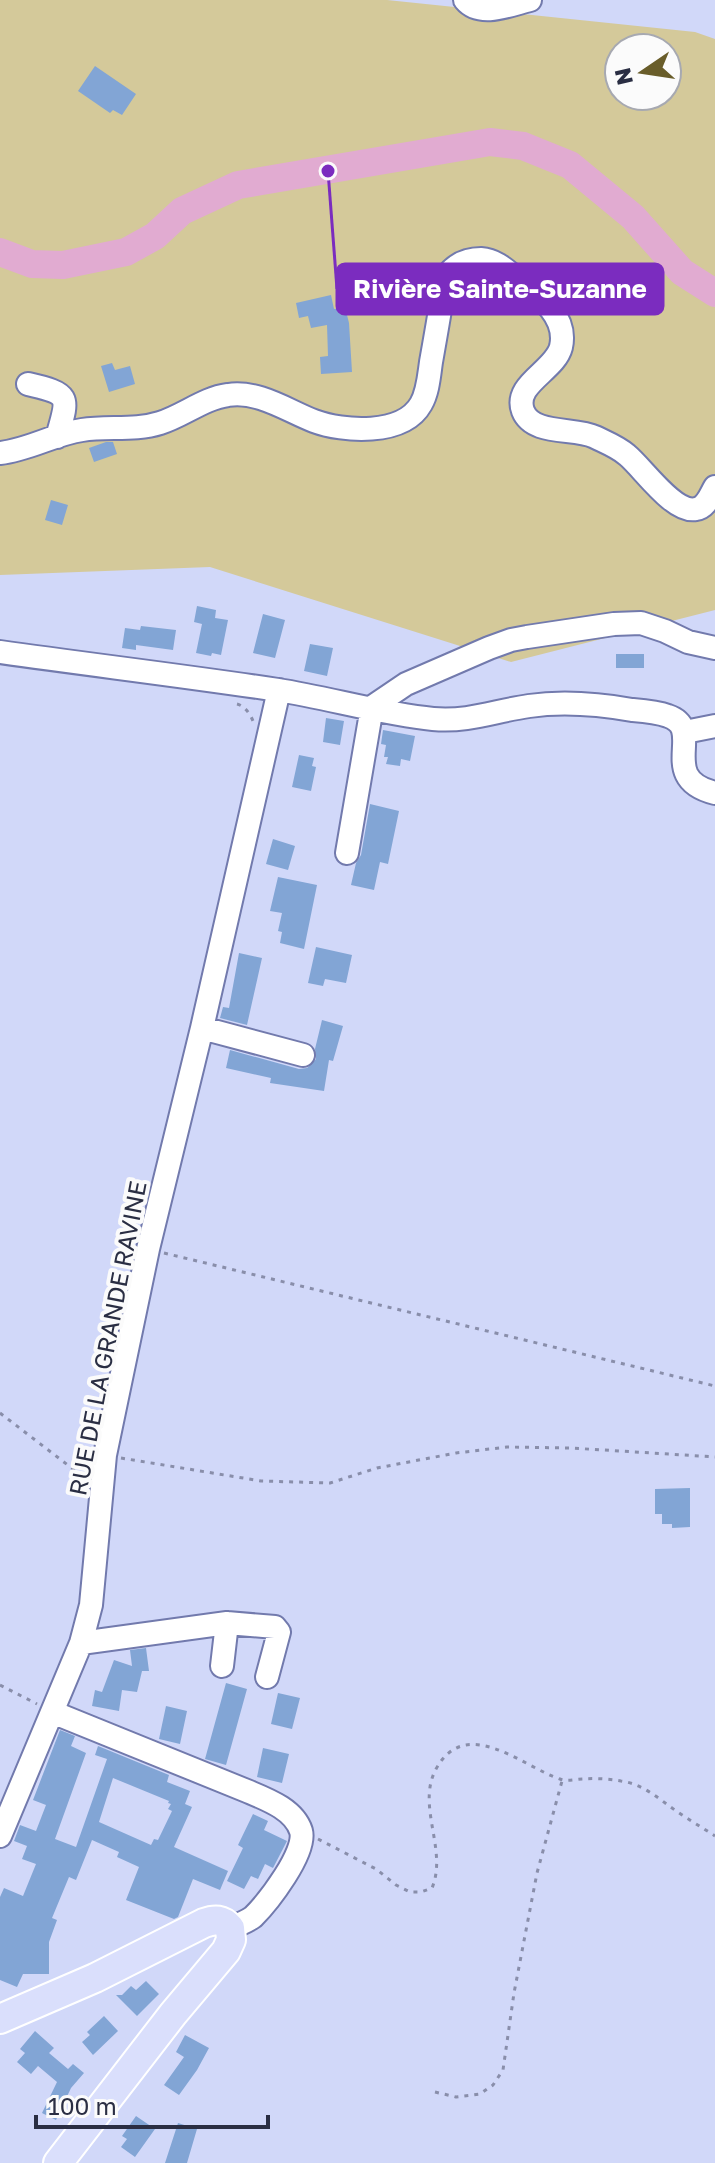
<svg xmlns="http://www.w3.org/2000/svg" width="715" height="2163" viewBox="0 0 715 2163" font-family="'Golos Text',sans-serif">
<rect width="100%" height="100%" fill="#d1d8f9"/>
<path fill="#d4c99a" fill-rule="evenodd" d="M0 0H387L695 32 715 39V610L511 662 210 567 0 575ZM619 48H667V96H619Z"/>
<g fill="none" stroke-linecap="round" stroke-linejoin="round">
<path stroke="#e1abd1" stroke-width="28" d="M0 252 32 264 63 265 126 252 155 236 182 211 238 185 490 142 523 146 570 165 633 217 682 272 715 293"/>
</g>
<path fill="#82a5d5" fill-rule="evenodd" d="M95 66 136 94 122 115 113 110 110 113 78 91Z
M331 295 334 309 345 307 349 323 352 372 321 374 320 357 328 356 327 325 311 328 308 316 299 318 296 303Z
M112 363 115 370 130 366 135 384 109 392 101 366Z
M106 442H113L117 454 94 462 89 448Z
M51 500 68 505 62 525 45 520Z
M197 606 216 610 215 618 228 620 221 655 212 653 211 656 196 653 202 624 194 622Z
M263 614 285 620 275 658 253 653Z
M141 626 176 630 173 650 136 645V650L122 648 125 628 140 630Z
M310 644 333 648 327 676 304 671Z
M616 654H644V668H616Z
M326 718 344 721 340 745 323 742Z
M383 730 415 736 410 761 401 759 400 766 386 764 388 757H384L386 745 381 744Z
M299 755 314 758 312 766 316 767 311 791 292 787Z
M370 804 399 811 388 864 380 862 374 890 351 885 356 863 361 855Z
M273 839 295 846 288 870 266 864Z
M278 877 317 885 304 949 280 943 282 932 278 931 282 913 270 911Z
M316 947 352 955 346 983 325 979 323 986 308 983Z
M239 953 262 958 247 1025 220 1018 223 1007 229 1008Z
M322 1020 343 1026 333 1061 329 1060 324 1091 270 1083 271 1078 226 1068 230 1050 299 1069 307 1068 316 1059 315 1049Z
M690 1488V1527L672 1528V1524H662V1514H655V1489Z
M146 1648 149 1671H142L137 1692 122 1690 119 1711 92 1706 95 1690 102 1692 114 1660 132 1666 130 1650Z
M226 1683 247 1689 226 1765 205 1759Z
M278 1693 300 1698 292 1729 271 1724Z
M166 1706 187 1711 180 1744 159 1739Z
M60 1730 75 1736 71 1746 86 1753 55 1839 76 1847 107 1759 95 1755 98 1746 169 1775 167 1782 190 1791 185 1804 192 1807 174 1847 228 1871 220 1890 193 1879 178 1917 174 1919 126 1900 139 1867 117 1857 119 1852 92 1840 76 1880 69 1877 52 1918 57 1920 49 1942V1974H23L17 1987 0 1980V1897L4 1888 23 1896 36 1864 22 1859 27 1846 14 1841 20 1825 36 1831 46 1805 33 1800ZM113 1778 169 1801 168 1803 171 1804 168 1809 172 1811 158 1840 154 1839 151 1845 99 1822Z
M263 1748 289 1754 282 1783 257 1777Z
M253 1814 268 1821 264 1830 287 1841 273 1868 265 1864 258 1879 251 1876 244 1889 227 1881 243 1848 238 1845Z
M146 1981 159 1994 137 2016 116 1995H122L131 1986 136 1990Z
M104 2016 118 2031 93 2055 82 2042 90 2035 87 2032Z
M35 2031 54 2048 49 2053 68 2069 73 2064 84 2073 71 2088 56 2120 42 2113 57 2082 38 2066 31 2074 17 2062 25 2053 20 2049Z
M185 2035 209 2048 197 2070 179 2095 164 2085 184 2057 176 2052Z
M136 2116 155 2129 135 2157 121 2147 127 2139 122 2136Z
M178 2123 197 2129 187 2163H165Z"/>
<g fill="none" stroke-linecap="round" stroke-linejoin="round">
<defs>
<path id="minor" d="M465 0C480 18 510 5 530 0
M28 384C71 394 69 396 57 437
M0 453C29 450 54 434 82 430 108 426 135 431 160 423 183 416 204 398 228 395 258 390 288 411 314 421 343 432 403 436 421 404 428 392 429 376 431 362 436 334 441 306 445 278 454 265 465 259 481 259 496 260 506 270 517 279 538 295 568 316 561 347 555 371 513 384 523 411 533 436 575 427 595 437 605 442 618 447 627 455 643 468 674 514 696 509 707 507 710 495 715 487
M0 652C92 665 185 676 278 690 329 698 382 714 433 719 470 722 494 711 529 706 564 701 598 704 632 710 644 711 657 712 668 716 707 729 655 778 715 793
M685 732 715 726
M347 853 372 707 406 684 489 648 511 640 527 637 614 624 641 623 665 631 688 642 715 648
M202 1028 303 1055
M81 1643 227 1623 275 1627 279 1632 267 1677
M222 1666 227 1623
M52 1712 247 1791C266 1799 294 1809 301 1831 307 1852 268 1902 253 1917 246 1922 238 1925 230 1928
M0 1836 81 1643 91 1605 105 1455 148 1249 202 1028 279 690"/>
<path id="major" d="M0 2019 95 1978 204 1923C215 1919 222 1919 230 1928L231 1940 226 1951 173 2014 58 2163"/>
</defs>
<use href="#minor" stroke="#727aad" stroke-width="26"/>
<use href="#major" stroke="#fff" stroke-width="32"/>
<path stroke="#898eaa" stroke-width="3" stroke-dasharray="4 6" stroke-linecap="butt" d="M237 704C245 706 250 714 253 721
M164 1253 715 1386
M0 1413 86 1479
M121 1458 261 1481 330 1483 377 1468 456 1453 507 1447 571 1448 715 1457
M0 1685 37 1704
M318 1839 376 1869 396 1885 410 1892H421L432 1888C448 1850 416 1806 436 1769 466 1714 523 1767 560 1779 567 1782 576 1779 584 1779 596 1778 609 1779 621 1781 644 1784 660 1800 679 1813 691 1821 703 1828 715 1836
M435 2092 456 2097 480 2094 493 2085 503 2070 514 1993 537 1873 562 1781"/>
<use href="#minor" stroke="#fff" stroke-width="22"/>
<use href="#major" stroke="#dadffc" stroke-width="28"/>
</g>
<g text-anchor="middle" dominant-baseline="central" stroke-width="8" stroke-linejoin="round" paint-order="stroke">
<g font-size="24" fill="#2a2e43" stroke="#fbfbfb">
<text transform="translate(107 1338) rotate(-79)">RUE DE LA GRANDE RAVINE</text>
</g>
</g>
<path fill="none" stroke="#7b2cbf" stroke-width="3" d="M328 171L337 289"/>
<circle fill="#7b2cbf" stroke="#fbfbfb" stroke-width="3" cx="328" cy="171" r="8"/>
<rect fill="#7b2cbf" stroke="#7b2cbf" stroke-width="3" x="337" y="264" width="326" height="50" rx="8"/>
<g font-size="26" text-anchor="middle" font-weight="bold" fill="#fff">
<text x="500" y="298">Rivière Sainte-Suzanne</text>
</g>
<g transform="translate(643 72) rotate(257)"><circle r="38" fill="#fbfbfb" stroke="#a7a9b1" stroke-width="2"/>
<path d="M0-6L14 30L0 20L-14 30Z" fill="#695d2a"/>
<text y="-12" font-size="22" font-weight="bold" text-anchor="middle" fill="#2a2e43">N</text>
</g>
<path d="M36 2115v12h232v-12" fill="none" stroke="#2a2e43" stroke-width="4"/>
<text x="48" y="2115" font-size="24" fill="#2a2e43" stroke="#fbfbfb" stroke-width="6" paint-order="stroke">100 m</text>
</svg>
